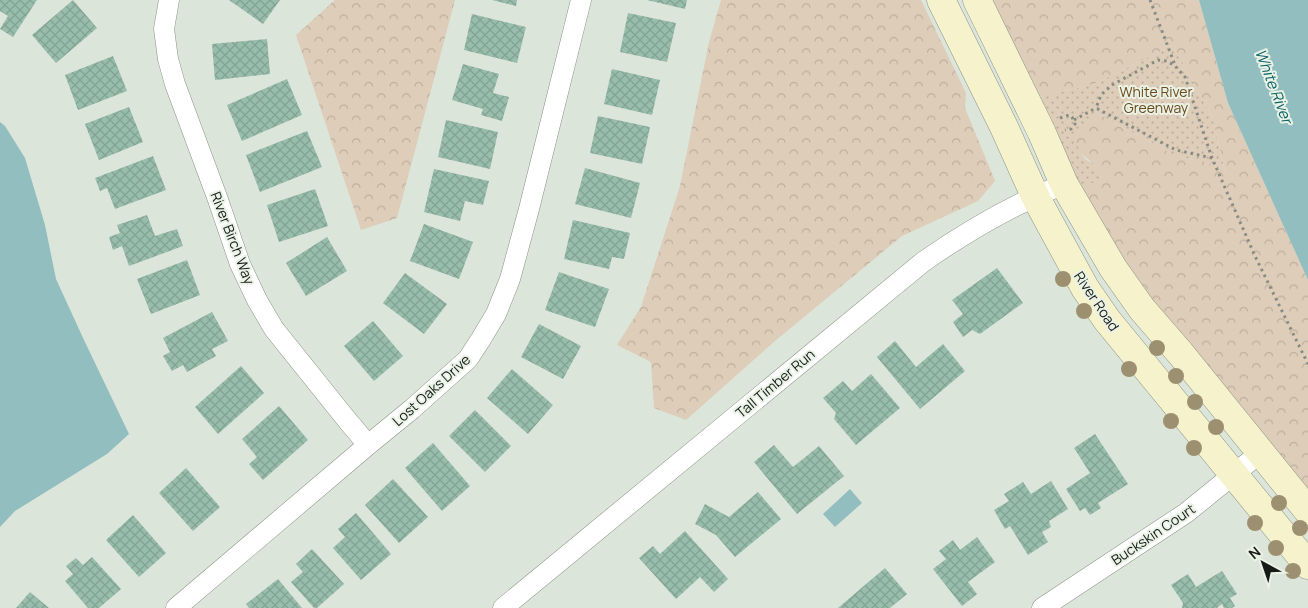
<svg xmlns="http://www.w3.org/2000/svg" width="1308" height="608" viewBox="0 0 1308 608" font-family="Manrope,sans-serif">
<defs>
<pattern id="green-dots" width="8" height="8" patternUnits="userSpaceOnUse" patternTransform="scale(1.25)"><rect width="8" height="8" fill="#decdb8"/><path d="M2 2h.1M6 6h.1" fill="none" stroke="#beaf9d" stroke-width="1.8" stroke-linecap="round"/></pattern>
<pattern id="forest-crowns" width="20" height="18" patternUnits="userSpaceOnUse" patternTransform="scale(1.25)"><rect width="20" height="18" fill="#decdb8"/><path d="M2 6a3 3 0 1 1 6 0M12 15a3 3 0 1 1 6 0" fill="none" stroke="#beaf9d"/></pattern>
<pattern id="building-cross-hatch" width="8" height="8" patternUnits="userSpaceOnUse" patternTransform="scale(1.25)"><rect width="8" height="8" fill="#98bdad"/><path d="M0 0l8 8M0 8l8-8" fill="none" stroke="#82a294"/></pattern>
</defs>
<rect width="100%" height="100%" fill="#dce5d9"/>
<path fill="url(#green-dots)" d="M1173 45 1213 119 1225 172 1208 163 1176 156 1098 114 1081 154 1086 160 1093 163 1102 176 1089 186 1082 189 1039 97 1094 84Z"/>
<path fill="url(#forest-crowns)" d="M335 0H455L397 218 361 230 296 35Z
M721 0H921L966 93 965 108 995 181 978 201 902 236 775 341 686 420 654 408 651 362 617 345 641 307 680 186 709 42Z
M984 0H1199L1228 103 1308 280V511L1181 354 1082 189 1089 186 1102 176 1093 163 1081 154 1075 140 1076 131 1098 114 1176 156 1208 163 1225 171 1213 119 1173 45 1094 84 1039 97Z"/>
<path fill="#93bebf" d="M1199 0H1308V280L1228 103Z
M0 122 5 126 25 158 45 225 56 279 84 340 129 434 107 454 15 511 0 527Z
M850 489 862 503 835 527 823 514Z"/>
<path fill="url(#building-cross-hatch)" d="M0 0H37L13 37 0 29 8 16 0 11Z
M73 0 97 28 56 63 32 35Z
M229 0H280L263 24Z
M492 0H517L516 6Z
M647 0H687L685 9Z
M628 13 676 23 667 62 620 52Z
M472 14 526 27 517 63 464 50Z
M267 39 270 74 215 80 212 44Z
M113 56 127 91 78 110 65 75Z
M463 64 499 74 493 93 509 97 502 121 481 115 483 109 452 100Z
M612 69 660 80 652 115 604 104Z
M287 79 302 115 242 141 227 105Z
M129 107 143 142 99 160 85 124Z
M598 116 650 127 642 164 590 153Z
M446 120 498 132 490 169 438 157Z
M307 131 322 167 260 192 246 155Z
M153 156 166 190 115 209 107 188 100 191 95 178Z
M585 168 640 183 631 218 575 204Z
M434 169 489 181 483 205 465 201 460 221 424 212Z
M315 189 328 226 279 242 267 205Z
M147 215 155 236 177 229 183 246 129 266 122 246 113 250 109 237 120 233 117 225Z
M573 220 630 233 624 259 612 257 609 269 564 259Z
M424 224 473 242 459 279 410 261Z
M327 237 347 271 306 296 286 263Z
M187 260 200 295 151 314 137 279Z
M997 268 1023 303 980 334 972 330 963 337 953 322 963 314 952 300Z
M559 272 609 289 595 327 545 310Z
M405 273 447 304 424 334 383 303Z
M212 312 228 341 212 349 216 356 187 372 183 365 172 371 163 356 170 352 163 338Z
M373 321 403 356 374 381 344 346Z
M539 324 581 346 563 379 521 357Z
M895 341 916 367 943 344 965 371 920 409 877 357Z
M241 366 264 393 218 434 195 407Z
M512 369 553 405 528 434 487 398Z
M871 374 900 408 856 445 834 419 836 413 823 398 843 381 852 391Z
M279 406 308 440 263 480 249 464 257 457 242 439Z
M475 410 511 446 485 472 449 436Z
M1095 434 1128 484 1098 503 1101 508 1090 515 1085 508 1080 511 1066 489 1090 473 1074 448Z
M433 443 470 486 442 511 405 468Z
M774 445 793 467 819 446 844 476 797 514 754 462Z
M186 468 220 507 193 531 159 493Z
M393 479 428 517 399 543 365 505Z
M1051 481 1068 509 1049 521 1051 527 1042 532 1048 542 1028 555 1010 526 1005 529 994 510 1009 501 1004 494 1023 482 1031 494Z
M758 492 781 519 735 557 716 535 695 524 705 504 729 517Z
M356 513 391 554 361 580 333 548 345 537 338 529Z
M133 515 166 553 139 577 106 540Z
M685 531 728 579 714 592 700 577 676 599 639 558 653 546 660 554Z
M977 537 995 562 968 582 977 594 962 606 933 569 946 559 939 551 953 540 960 550Z
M312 549 344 584 317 608H314L291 582 303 572 296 564Z
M92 557 121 589 99 608H88L65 581 73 574 66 566 76 558 83 565Z
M885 568 907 594 890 608H838Z
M1222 571 1237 594 1230 598 1235 606 1232 608H1224L1222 604 1217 608H1182L1183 603 1171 585 1188 574 1196 587Z
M278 579 302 608H249L246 604Z
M30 592 49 608H16Z"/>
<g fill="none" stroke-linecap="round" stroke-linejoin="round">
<defs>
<path id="minor" d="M169 0 164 29 168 59 175 84 217 197 240 264 257 300 274 329 347 420 368 445
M176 608 368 445 412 409 468 359 481 339 496 314 510 279 529 209 581 0
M503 608 923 262C967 231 1014 204 1064 184
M1042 608 1186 513 1260 453"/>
<path id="secondary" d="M941 0 1004 127 1035 196 1085 288 1107 320 1308 565
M977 0 1042 133 1064 184 1113 268 1142 309 1181 354 1308 511"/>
</defs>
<use href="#minor" stroke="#8c9489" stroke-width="21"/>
<use href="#secondary" stroke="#8c9489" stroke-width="29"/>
<path stroke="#868c84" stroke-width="3" stroke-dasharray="2.5 4" stroke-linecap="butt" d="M1150 0 1175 65
M1060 118 1069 115 1072 117 1075 124 1071 129 1065 130
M1074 120 1096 108
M1212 158 1176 150 1096 108 1101 95 1112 85 1158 60 1167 61 1175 66 1185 77 1212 158 1255 256 1308 364"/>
<use href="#minor" stroke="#fff" stroke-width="20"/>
<use href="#secondary" stroke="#f6f2cb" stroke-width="28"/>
</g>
<g fill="#9d9070">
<circle cx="1063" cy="279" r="8"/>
<circle cx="1084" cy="311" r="8"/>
<circle cx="1157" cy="348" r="8"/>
<circle cx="1129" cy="369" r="8"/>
<circle cx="1176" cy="376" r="8"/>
<circle cx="1195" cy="402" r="8"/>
<circle cx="1171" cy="421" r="8"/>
<circle cx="1216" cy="427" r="8"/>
<circle cx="1194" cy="448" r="8"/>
<circle cx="1279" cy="503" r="8"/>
<circle cx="1255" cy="523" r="8"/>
<circle cx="1300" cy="528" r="8"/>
<circle cx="1276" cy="548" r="8"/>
<circle cx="1293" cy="571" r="8"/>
</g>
<g text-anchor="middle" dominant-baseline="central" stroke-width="4" stroke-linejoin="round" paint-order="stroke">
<g font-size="14" fill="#6a4a1b" stroke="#eaf2e6">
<text x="1156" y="91">White River<tspan x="1156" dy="16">Greenway</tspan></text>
</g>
<g font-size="14" fill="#171a16" stroke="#eaf2e6">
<text transform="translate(233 238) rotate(69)">River Birch Way</text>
<text transform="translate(1097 301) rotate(56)">River Road</text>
<text transform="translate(775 383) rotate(-40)">Tall Timber Run</text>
<text transform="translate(431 390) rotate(-42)">Lost Oaks Drive</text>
<text transform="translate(1153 534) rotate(-34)">Buckskin Court</text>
</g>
<g font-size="15" font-style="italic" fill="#0b6467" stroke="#eaf2e6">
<text transform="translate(1274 86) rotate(69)">White River</text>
</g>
</g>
<g transform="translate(1263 563) rotate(320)" stroke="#eaf2e6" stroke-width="4" paint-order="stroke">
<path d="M0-4L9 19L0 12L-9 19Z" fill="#171a16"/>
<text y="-8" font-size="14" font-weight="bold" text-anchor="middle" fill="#171a16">N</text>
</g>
</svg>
